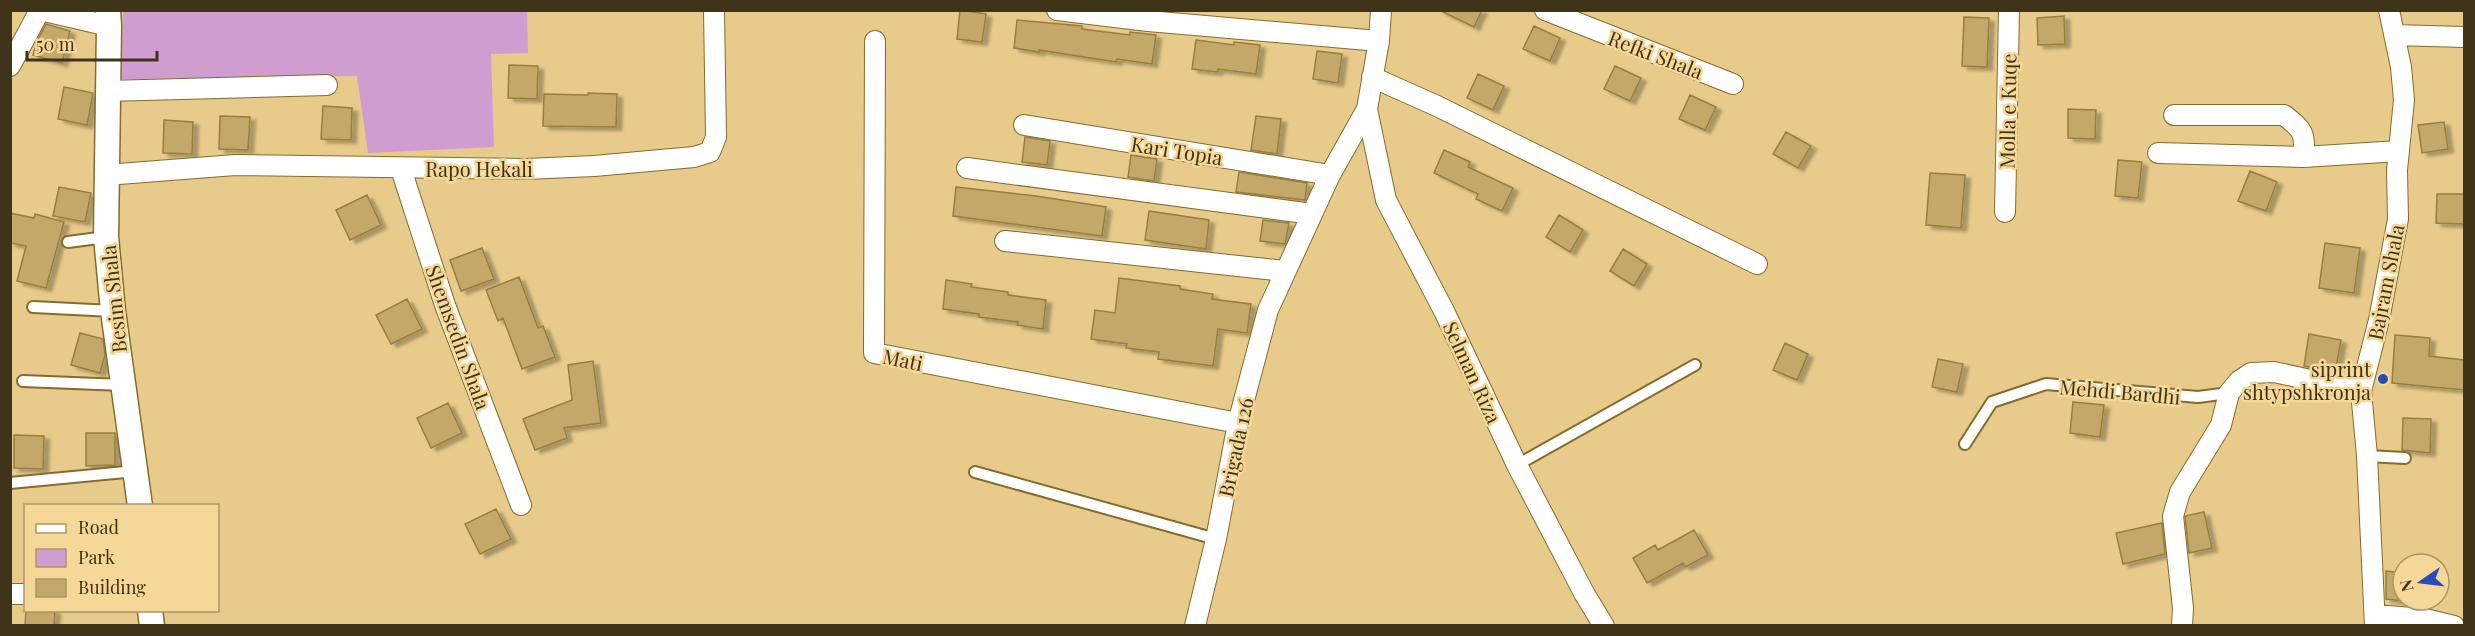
<svg xmlns="http://www.w3.org/2000/svg" width="2475" height="636" viewBox="0 0 2475 636" font-family="'Playfair Display',serif">
<defs>
<filter id="shadow"><feDropShadow dx="5.5" dy="3.5" stdDeviation="1.5" flood-color="#0004"/></filter>
</defs>
<rect width="100%" height="100%" fill="#e8cb8b"/>
<path fill="#cf9dcf" d="M123 11H527L528 53 491 54 494 147 368 153 357 76 122 79Z"/>
<path fill="#c4a869" stroke="#987e3f" stroke-width="1.5" filter="url(#shadow)" d="M960 10 986 14 982 42 957 39Z
M1439 10H1482L1474 27Z
M2064 16 2065 44 2038 45 2037 18Z
M1964 17 1989 18 1987 67 1962 66Z
M1017 20 1082 26V29L1130 35V32L1156 35 1152 64 1117 59 1116 62 1039 50V52L1014 48Z
M46 24 70 31 62 63 33 55 37 41Z
M1534 26 1560 38 1550 61 1523 49Z
M1196 40 1234 45V42L1260 45 1256 74 1218 69 1217 72 1192 69Z
M1317 51 1342 54 1338 83 1313 79Z
M509 65 538 66 537 99 508 98Z
M1615 66 1641 78 1630 101 1604 89Z
M1478 74 1504 86 1493 110 1467 98Z
M64 87 93 93 87 125 58 119Z
M588 93 617 94 616 127 543 126 544 94 588 95Z
M1690 95 1716 107 1705 130 1679 119Z
M323 106 352 108 351 140 321 139Z
M2068 109 2096 110 2095 139 2068 138Z
M220 116 250 117 248 150 219 149Z
M1256 116 1281 119 1277 154 1251 150Z
M164 120 193 122 192 154 163 153Z
M2444 122 2448 149 2422 153 2418 125Z
M1786 132 1811 146 1798 168 1773 154Z
M1025 137 1050 141 1047 165 1022 162Z
M1444 150 1470 162 1468 167 1513 188 1502 211 1476 199 1478 194 1434 173Z
M1131 155 1157 159 1154 181 1128 177Z
M2118 160 2142 162 2138 198 2115 196Z
M2250 171 2277 182 2266 211 2238 201Z
M1239 172 1307 183 1305 200 1236 192Z
M1930 173 1965 175 1961 228 1926 225Z
M59 187 91 193 85 222 53 216Z
M956 187 1036 196 1106 207 1102 236 953 216Z
M2437 194H2464V224L2436 223Z
M367 195 381 225 350 240 336 210Z
M1149 211 1209 220 1206 249 1145 240Z
M10 213 34 218 35 214 64 222 46 288 17 281 26 246 10 243Z
M1559 215 1583 230 1570 252 1546 237Z
M1263 220 1289 223 1285 244 1260 241Z
M2325 243 2360 248 2354 293 2319 288Z
M482 248 494 279 461 291 450 260Z
M1623 249 1647 264 1634 286 1610 271Z
M519 277 538 328 543 326 555 357 522 369 503 318 498 321 486 290Z
M1119 278 1180 286V289L1213 294 1212 299 1251 304 1247 333 1218 329 1213 366 1158 359 1159 352 1126 348 1127 344 1091 339 1095 310 1115 313Z
M946 280 972 284 971 287 1008 292V295L1046 300 1043 329 1017 325 1018 322 979 317V314L943 309Z
M407 299 422 329 391 344 376 315Z
M80 333 103 339 105 355 100 373 71 365Z
M2309 334 2341 340 2335 373 2304 366Z
M2395 335 2430 338 2429 356 2464 360V390L2392 383Z
M1785 343 1808 354 1797 380 1773 370Z
M1938 359 1963 364 1957 392 1932 387Z
M593 361 601 423 564 428 567 438 535 450 523 419 572 400 568 365Z
M2073 402 2104 405 2100 437 2070 433Z
M448 403 462 433 431 448 417 418Z
M2403 418 2431 419 2430 453 2402 450Z
M86 433H115V465L86 466Z
M14 435 44 436 43 469 14 468Z
M496 509 511 539 480 554 465 524Z
M2204 512 2212 548 2189 553 2185 516Z
M2162 523 2165 554 2123 564 2116 533Z
M1694 530 1708 555 1685 567 1683 563 1647 583 1633 558 1655 545 1658 550Z
M2386 571 2403 573V601L2386 599Z
M26 610H55L54 626H25Z"/>
<g fill="none" stroke-linecap="round" stroke-linejoin="round">
<defs>
<path id="service" d="M68 242 106 237
M33 307 113 311
M23 381 123 385
M1965 444 1992 402 2046 384 2198 397 2229 393
M2367 456 2405 458
M1517 465 1695 365
M975 472 1216 539
M10 483 136 471"/>
<path id="minor" d="M40 10 109 26
M1057 10 1148 21 1379 41
M1545 10 1733 84
M2394 35 2464 37
M875 41 874 353 1238 423
M10 66 40 10
M1372 77 1437 106 1757 264
M107 91 327 85
M1367 109 1386 200 1444 311 1517 465 1584 593 1604 626
M2174 115H2284C2303 130 2306 133 2303 157
M1024 125 1330 175
M2158 153 2303 157 2399 151
M967 168 1312 214
M401 169 445 305 521 505
M106 175 235 165 526 169 594 166 694 157 710 152 716 137 714 10
M2005 212 2009 10
M1005 241 1285 271
M10 594H26
M2375 615 2425 619 2454 626
M1195 626 1216 539 1238 423 1268 310 1330 175 1367 109 1379 41 1381 10
M2182 626 2183 608 2173 516 2180 492 2221 425 2229 393 2239 381 2251 373 2274 372 2361 391
M2375 626 2367 456 2361 391 2379 320 2398 219 2397 170 2404 100 2401 67 2389 10"/>
<path id="tertiary" d="M108 10 109 26 106 237 113 311 140 506
M150 610 152 626"/>
</defs>
<use href="#service" stroke="#856b2c" stroke-width="14"/>
<use href="#minor" stroke="#856b2c" stroke-width="22"/>
<use href="#tertiary" stroke="#856b2c" stroke-width="27"/>
<use href="#service" stroke="#fff" stroke-width="10"/>
<use href="#minor" stroke="#fff" stroke-width="20"/>
<use href="#tertiary" stroke="#fff" stroke-width="24"/>
</g>
<circle fill="#294bba" stroke="#f5d898" stroke-width="2" cx="2383" cy="379" r="6"/>
<g text-anchor="middle" dominant-baseline="central" stroke-width="5" stroke-linejoin="round" paint-order="stroke">
<g font-size="20" fill="#3f3319" stroke="#f5d898">
<text transform="translate(1656 54) rotate(21)">Refki Shala</text>
<text transform="translate(2007 111) rotate(-89)">Molla e Kuqe</text>
<text transform="translate(1177 150) rotate(9)">Kari Topia</text>
<text x="479" y="168">Rapo Hekali</text>
<text transform="translate(2385 282) rotate(-79)">Bajram Shala</text>
<text transform="translate(113 299) rotate(-96)">Besim Shala</text>
<text transform="translate(459 337) rotate(70)">Shemsedin Shala</text>
<text transform="translate(903 359) rotate(12)">Mati</text>
<text transform="translate(1473 372) rotate(65)">Selman Riza</text>
<text transform="translate(2120 391) rotate(5)">Mehdi Bardhi</text>
<text transform="translate(1235 447) rotate(-78)">Brigada 126</text>
</g>
<g font-size="20" fill="#3f3319" stroke="#f5d898" text-anchor="end">
<text x="2371" y="368">siprint<tspan x="2371" dy="23">shtypshkronja</tspan></text>
</g>
</g>
<rect width="2475" height="636" fill="none" stroke="#3f3319" stroke-width="24"/>
<rect x="24" y="504" width="195" height="108" fill="#f5d898" stroke="#ac9665" stroke-width="1.5"/>
<rect x="36" y="524" width="30" height="9" fill="#ffffff" stroke="#ac9665" stroke-width="1.5"/>
<text x="78" y="534" font-size="18" fill="#3f3319">Road</text>
<rect x="36" y="549" width="30" height="18" fill="#cf9dcf" stroke="#ac9665" stroke-width="1.5"/>
<text x="78" y="564" font-size="18" fill="#3f3319">Park</text>
<rect x="36" y="579" width="30" height="18" fill="#c4a869" stroke="#ac9665" stroke-width="1.5"/>
<text x="78" y="594" font-size="18" fill="#3f3319">Building</text>
<g transform="translate(2421 582) rotate(256)"><circle r="28" fill="#f5d898" stroke="#ac9665" stroke-width="1.5"/>
<path d="M0-4.5L10 22L0 15L-10 22Z" fill="#294bba"/>
<text y="-9" font-size="16" font-weight="bold" text-anchor="middle" fill="#3f3319">N</text>
</g>
<path d="M27 51v9h130v-9" fill="none" stroke="#3f3319" stroke-width="3"/>
<text x="36" y="51" font-size="18" fill="#3f3319" stroke="#f5d898" stroke-width="4.5" paint-order="stroke">50 m</text>
</svg>
